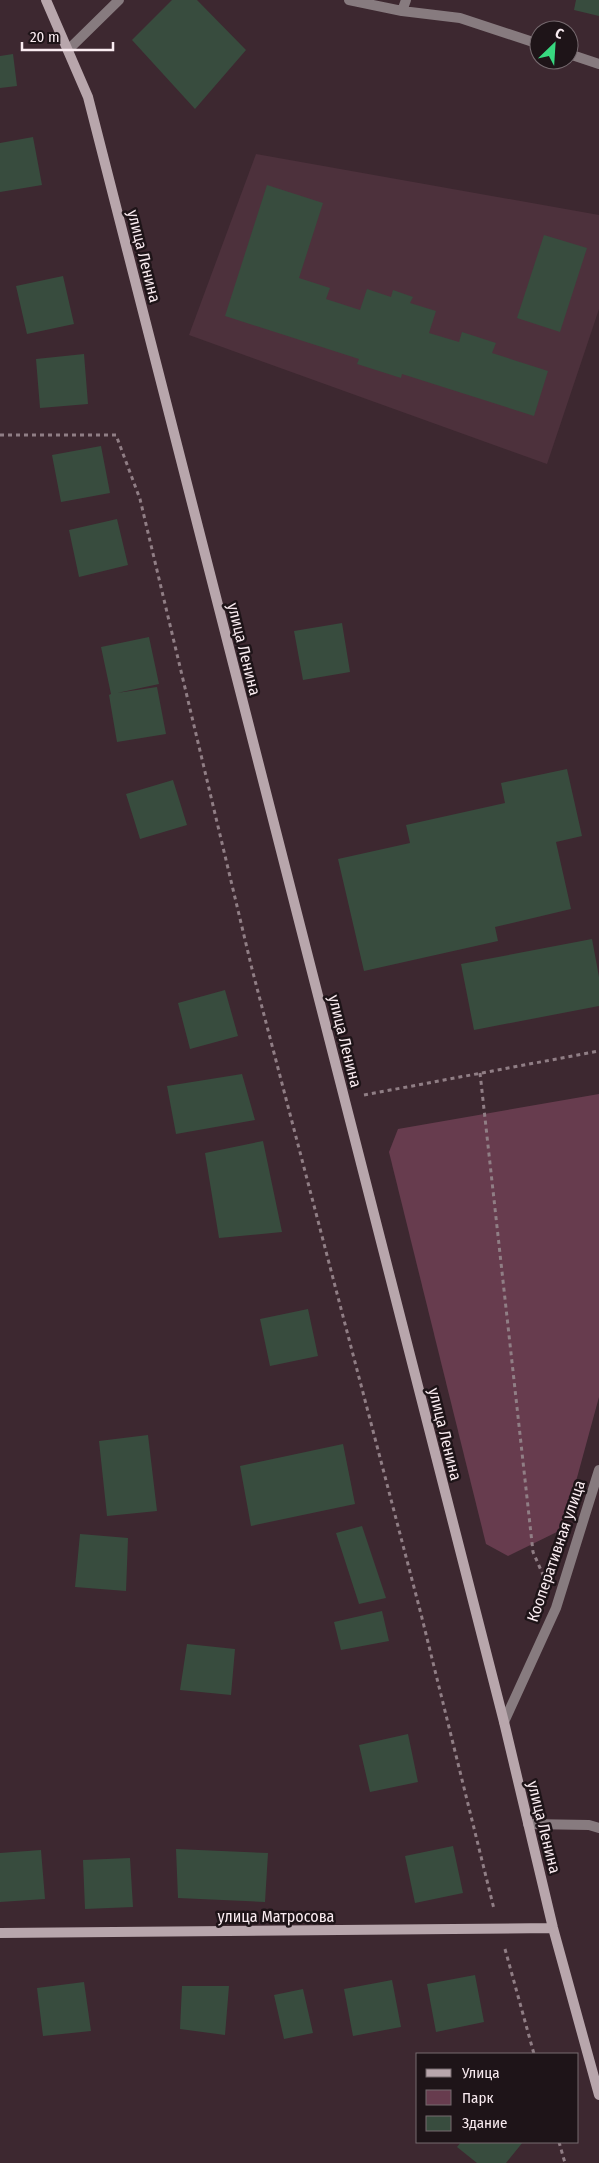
<svg xmlns="http://www.w3.org/2000/svg" width="599" height="2163" viewBox="0 0 599 2163" font-family="'Fira Sans Condensed',sans-serif">
<rect width="100%" height="100%" fill="#3d2830"/>
<path fill="#4d313c" d="M256 154 599 215V309L547 464 189 335Z"/>
<path fill="#673c4e" d="M599 1094V1397L563 1529 508 1556 486 1544 389 1152 398 1129Z"/>
<path fill="#384c3e" d="M172 0H197L246 50 195 109 132 40Z
M576 0H599V16L574 10Z
M13 54 17 86 0 88V56Z
M33 137 42 185 0 192V143Z
M267 185 323 203 299 278 330 288 326 299 360 310 367 289 391 297 393 290 413 297 410 303 436 311 429 333 459 342 462 332 496 343 492 353 548 371 534 416 402 374 401 378 357 364 359 359 225 316Z
M544 235 587 248 560 332 517 318Z
M63 276 74 324 27 334 16 286Z
M84 354 88 404 40 408 36 359Z
M101 446 110 493 61 502 52 455Z
M117 519 128 565 79 577 69 530Z
M342 623 350 672 303 680 294 631Z
M149 637 159 684 117 693 157 687 166 734 117 742 109 695 111 694 101 647Z
M567 769 582 836 556 842 571 909 495 927 498 941 364 971 338 859 410 843 406 825 505 803 501 783Z
M173 780 187 825 140 839 126 794Z
M592 939 599 977V1006L474 1030 461 964Z
M225 990 238 1036 190 1049 178 1003Z
M242 1074 255 1120 176 1134 167 1086Z
M263 1141 282 1232 219 1238 205 1153Z
M308 1309 318 1356 270 1366 260 1319Z
M148 1435 157 1511 107 1516 99 1441Z
M343 1444 355 1504 251 1526 240 1466Z
M362 1526 386 1598 359 1604 336 1533Z
M80 1534 128 1538 126 1591 75 1587Z
M382 1611 389 1641 341 1650 334 1622Z
M187 1644 235 1649 231 1695 180 1690Z
M408 1734 418 1782 370 1792 359 1745Z
M453 1846 463 1893 415 1903 405 1856Z
M176 1849 268 1853 265 1902 178 1898Z
M41 1850 45 1899 0 1902V1853Z
M130 1858 133 1907 85 1909 83 1860Z
M475 1975 484 2022 436 2032 427 1984Z
M392 1980 401 2027 353 2036 344 1989Z
M84 1982 91 2031 43 2036 37 1988Z
M182 1986H229L225 2035 180 2029Z
M303 1989 313 2033 284 2039 274 1995Z
M461 2142H523L506 2163H477L457 2147Z"/>
<g fill="none" stroke-linecap="round" stroke-linejoin="round">
<path stroke="#907e85" stroke-width="3" stroke-dasharray="4 4" stroke-linecap="butt" d="M0 435H116L140 499 252 969 421 1614 494 1909
M480 1073 533 1552 544 1577
M364 1095 599 1051
M505 1949 534 2054
M559 2142 565 2163"/>
<path stroke="#877b7f" stroke-width="10" d="M349 0 402 11 460 18 539 44
M402 11 406 0
M68 50 119 0
M569 54 599 64
M504 1722 556 1608 599 1470
M528 1824 589 1825 599 1828"/>
<path stroke="#b8a6ac" stroke-width="10" d="M46 0 88 97 504 1722 553 1928 599 2095
M0 1933 553 1928"/>
</g>
<g text-anchor="middle" dominant-baseline="central" stroke-width="5" stroke-linejoin="round" paint-order="stroke">
<g font-size="16" fill="#faecf1" stroke="#1e1418">
<text transform="translate(144 256) rotate(76)">улица Ленина</text>
<text transform="translate(244 649) rotate(76)">улица Ленина</text>
<text transform="translate(345 1041) rotate(76)">улица Ленина</text>
<text transform="translate(445 1434) rotate(76)">улица Ленина</text>
<text transform="translate(556 1551) rotate(-71)">Кооперативная улица</text>
<text transform="translate(544 1827) rotate(76)">улица Ленина</text>
<text x="276" y="1916">улица Матросова</text>
</g>
</g>
<rect x="416" y="2053" width="162" height="90" fill="#1e1418" stroke="#766a6f"/>
<rect x="426" y="2069" width="25" height="8" fill="#b8a6ac" stroke="#766a6f"/>
<text x="462" y="2078" font-size="15" fill="#faecf1">Улица</text>
<rect x="426" y="2090" width="25" height="15" fill="#673c4e" stroke="#766a6f"/>
<text x="462" y="2103" font-size="15" fill="#faecf1">Парк</text>
<rect x="426" y="2116" width="25" height="15" fill="#384c3e" stroke="#766a6f"/>
<text x="462" y="2128" font-size="15" fill="#faecf1">Здание</text>
<g transform="translate(554 45) rotate(25)"><circle r="24" fill="#1e1418" stroke="#766a6f"/>
<path d="M0-4L9 19L0 12L-9 19Z" fill="#38d880"/>
<text y="-8" font-size="14" font-weight="bold" text-anchor="middle" fill="#faecf1">С</text>
</g>
<path d="M22 42v8h91v-8" fill="none" stroke="#faecf1" stroke-width="2.5"/>
<text x="30" y="42" font-size="15" fill="#faecf1" stroke="#1e1418" stroke-width="4" paint-order="stroke">20 m</text>
</svg>
